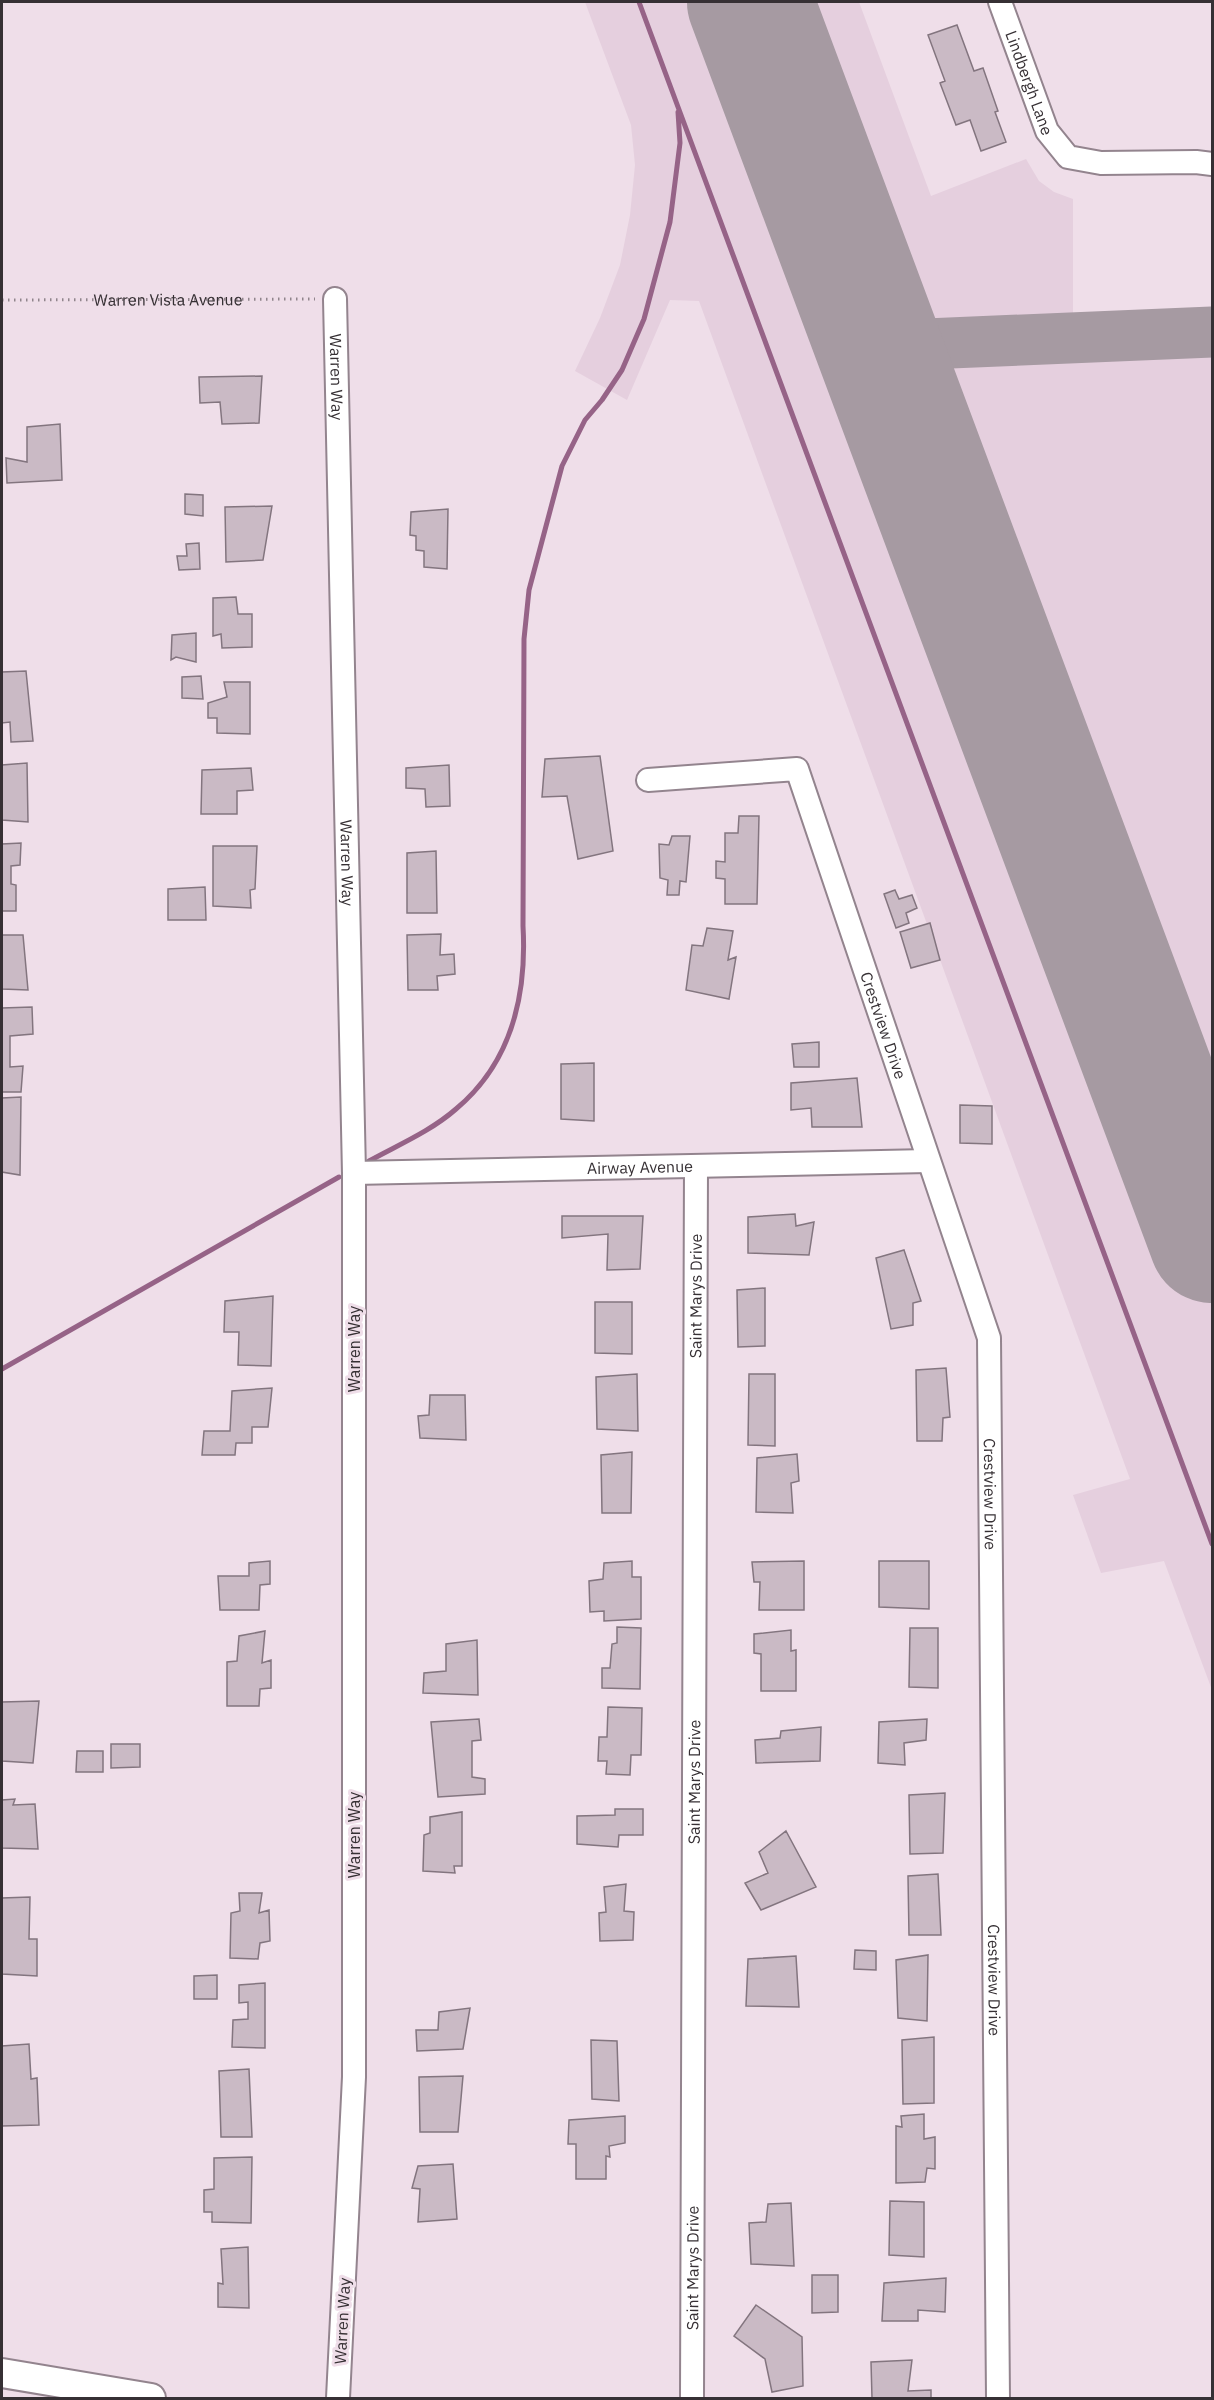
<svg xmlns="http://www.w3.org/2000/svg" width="1214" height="2400" viewBox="0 0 1214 2400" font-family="'IBM Plex Sans',sans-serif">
<rect width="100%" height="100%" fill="#efdee9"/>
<path fill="#e5cfde" d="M585 2H859L931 196 1026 159 1039 181 1054 192 1073 199V313L1212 309V1690L1164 1561 1101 1573 1073 1495 1130 1479 699 301 670 300 627 400 575 371 600 318 620 265 630 215 635 165 631 125Z"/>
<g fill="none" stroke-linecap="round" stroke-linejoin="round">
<path stroke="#966387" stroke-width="5" d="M639 2 1212 1544
M369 1161C398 1145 431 1131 456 1109 512 1062 527 996 523 926L524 639 529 590 562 466 585 420 602 400 622 370 644 319 670 222 680 143 678 112
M2 1369 339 1177"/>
<path stroke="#a69aa2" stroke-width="51" d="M867 318 900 336 926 344 1212 332
M894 389C899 361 901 359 926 344"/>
<path stroke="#a69aa2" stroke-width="126" d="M750 2 1212 1240"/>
</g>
<path fill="#cabac5" stroke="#83757f" stroke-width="1.5" d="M957 25 974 71 983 68 998 111 995 112 1006 142 981 151 970 120 956 125 940 83 945 81 928 35Z
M262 376 259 423 222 424 220 402 200 403 199 377Z
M60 424 62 480 7 483 6 458 27 462V427Z
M185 494 203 495V516L185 514Z
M272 506 263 560 226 562 225 507Z
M448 509 447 569 424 567V551L416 550V536L410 535 411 512Z
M199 543 200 569 179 570 177 556H187L186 544Z
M236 597 238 614H252V647L222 648 221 634 213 636V598Z
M196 633V662L176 657 171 660 172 635Z
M26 671 33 741 11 742 10 722 2 723V672Z
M201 676 203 699 182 698V677Z
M224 682H250V734L217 733V718H208V703L227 697Z
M600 756 613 851 578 859 567 796 542 797 545 759Z
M27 763 28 822 2 820V765Z
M449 765 450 806 426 807 425 789 406 788V768Z
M251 768 253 790 237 791V814H201L202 770Z
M739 816H759L757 904H725V879L716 878V861L725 862V833H738Z
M672 836H690L686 882 680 881 679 895H667L668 880 660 878 659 844 669 845Z
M21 843 20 865 11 866V884L16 885V911H2V844Z
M213 846H257L255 889 250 890 251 908 213 906Z
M436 851 437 913H407V853Z
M205 887 206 920H168V889Z
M895 890 899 899 912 895 917 908 906 913 909 923 896 928 884 894Z
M930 923 940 960 911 968 900 932Z
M707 928 733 931 728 960 736 957 729 999 686 990 692 945 703 946Z
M441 934 440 955 454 954 455 974 437 976 438 990H408L407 935Z
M2 935H23L28 990 2 989Z
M32 1007 33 1034 10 1036V1067L23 1066 21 1092H2V1008Z
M819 1042V1067H794L792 1044Z
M594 1063V1121L561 1119V1064Z
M857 1078 862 1127H812L811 1108 791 1110V1083Z
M21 1097 20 1175 2 1172V1098Z
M960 1105 992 1106V1144L960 1143Z
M795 1214 796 1226 814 1222 809 1255 748 1253V1217Z
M562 1216H643L640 1269 607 1270 608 1234 562 1238Z
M904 1250 921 1301 913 1303V1325L891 1329 876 1258Z
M765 1288V1346L738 1347 737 1290Z
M273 1296 271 1366 238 1365 239 1332H224L225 1301Z
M595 1302H632V1354L595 1353Z
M946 1368 950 1417 943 1418 942 1441H917L916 1370Z
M637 1374 638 1431 597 1429 596 1377Z
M749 1374H775V1446L748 1445Z
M272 1388 268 1427H252V1443H236L235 1455H202L204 1431H230L232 1391Z
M430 1395H465L466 1440 420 1438 418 1416 429 1415Z
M632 1452 631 1513H602L601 1455Z
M797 1454 799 1481 791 1483 793 1513 756 1512 757 1458Z
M270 1561V1584L260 1585 259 1610H220L218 1576H249V1563Z
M632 1561V1577H641V1619L604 1621V1611L590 1612 589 1581 603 1579 604 1563Z
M804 1561V1610H759L760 1582H754L752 1562Z
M879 1561H929V1609L879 1607Z
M617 1627 641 1628 640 1689 602 1688V1668H610L612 1644 617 1643Z
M910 1628H938V1688L909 1687Z
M791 1630V1651L796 1650V1691H761V1654L754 1653V1634Z
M265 1631 262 1663 271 1660V1688L260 1689 259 1706H227V1662L237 1661 239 1636Z
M477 1640 478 1695 423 1693 424 1673 446 1671V1644Z
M39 1701 33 1763 2 1761V1702Z
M608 1707 642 1708 641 1755H631L630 1775 606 1774 607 1761H598L599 1737H607Z
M479 1719 481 1740 472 1741V1777L485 1779V1794L438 1797 431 1722Z
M927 1719 926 1740 904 1743 905 1765 878 1763 879 1722Z
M821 1727 820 1761 756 1763 755 1740 780 1738 781 1731Z
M111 1744H140V1767L111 1768Z
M77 1751H103V1772H76Z
M945 1793 943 1853 910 1854 909 1795Z
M15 1799 13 1805 35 1804 38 1849 2 1848V1800Z
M615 1809H643V1835H619L618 1847 577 1844V1816L615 1815Z
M462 1812V1866H454L455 1873 423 1871 424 1835 430 1833V1817Z
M786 1831 816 1887 761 1910 745 1883 768 1873 759 1852Z
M938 1874 941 1935H909L908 1876Z
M626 1884 624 1911 634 1912 633 1940 600 1941 599 1913 606 1912 604 1887Z
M239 1893H262L259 1913 269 1910 270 1941 260 1943 258 1959 230 1958 231 1913 240 1911Z
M30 1897 29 1939H37V1976L2 1974V1898Z
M855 1950 876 1951V1970L854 1969Z
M928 1955 927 2021 898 2018 896 1960Z
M796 1956 799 2007 746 2006 748 1959Z
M217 1975V1999H194V1976Z
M265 1983V2048L232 2047 233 2020 248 2019V2002L239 2003V1985Z
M470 2008 463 2049 417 2051 416 2030H438L439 2012Z
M934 2037V2103L903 2104 902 2040Z
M591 2040 617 2041 619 2101 592 2099Z
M29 2044 31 2079 37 2078 39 2125 2 2126V2046Z
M249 2069 252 2137H221L219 2071Z
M463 2076 458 2132H420L419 2077Z
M924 2114V2139L935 2137V2169L927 2168 925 2182 896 2183V2126L902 2127 901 2116Z
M625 2116V2143L609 2146 610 2157 606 2156V2179H576V2144H568L569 2120Z
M252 2157 251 2223 212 2222V2212H204V2190L214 2189V2158Z
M453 2164 457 2219 418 2222 420 2189 412 2188 418 2166Z
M890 2201 924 2202V2257L889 2255Z
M791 2203 794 2266 751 2264 749 2223 766 2222 768 2204Z
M248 2247 249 2308 218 2307V2283L223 2284 221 2249Z
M812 2275H838V2312L812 2313Z
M946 2278 945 2312 918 2310V2321H882L884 2283Z
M756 2305 802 2337 803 2386 772 2392 765 2359 734 2336Z
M912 2360 908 2391 931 2390V2398H872L871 2362Z"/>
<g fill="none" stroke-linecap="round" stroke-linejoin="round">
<defs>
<g id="minor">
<path id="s2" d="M1000 2 1047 131 1068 157 1101 163 1196 162 1212 164"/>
<path id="s3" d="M335 299 354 1173V2077L338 2398"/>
<path id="s4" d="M648 780 797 769 989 1338 998 2398"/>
<path id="s5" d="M354 1173 928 1161"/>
<path id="s6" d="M692 2398 696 1166"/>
</g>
<path id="major" d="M2 2373 151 2398"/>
</defs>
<use href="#minor" stroke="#93848e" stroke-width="26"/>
<use href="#major" stroke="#93848e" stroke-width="32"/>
<path stroke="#90858c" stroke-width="3" stroke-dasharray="1.5 4.5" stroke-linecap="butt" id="s1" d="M2 300 315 299"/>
<use href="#minor" stroke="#fff" stroke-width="22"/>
<use href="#major" stroke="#fff" stroke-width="28"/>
</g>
<g text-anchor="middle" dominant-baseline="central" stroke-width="6" stroke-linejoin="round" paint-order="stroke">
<g font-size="16" fill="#363034" stroke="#efdee9">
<text stroke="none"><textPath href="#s2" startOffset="86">Lindbergh Lane</textPath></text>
<text stroke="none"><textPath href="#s1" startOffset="166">Warren Vista Avenue</textPath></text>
<text stroke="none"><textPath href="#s3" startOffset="78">Warren Way</textPath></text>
<text stroke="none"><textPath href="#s3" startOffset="564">Warren Way</textPath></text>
<text stroke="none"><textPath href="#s4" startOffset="420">Crestview Drive</textPath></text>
<text stroke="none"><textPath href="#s5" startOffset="286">Airway Avenue</textPath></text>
<text stroke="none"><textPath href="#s6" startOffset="1102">Saint Marys Drive</textPath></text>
<text transform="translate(354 1349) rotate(-90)">Warren Way</text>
<text stroke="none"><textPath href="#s4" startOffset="906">Crestview Drive</textPath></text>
<text stroke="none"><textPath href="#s6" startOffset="616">Saint Marys Drive</textPath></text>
<text transform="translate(354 1835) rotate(-90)">Warren Way</text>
<text stroke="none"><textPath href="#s4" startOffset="1392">Crestview Drive</textPath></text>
<text stroke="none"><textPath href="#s6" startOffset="130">Saint Marys Drive</textPath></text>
<text transform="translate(342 2321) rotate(-87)">Warren Way</text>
</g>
</g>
<rect width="1214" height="2400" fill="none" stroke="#363034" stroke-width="6"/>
</svg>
